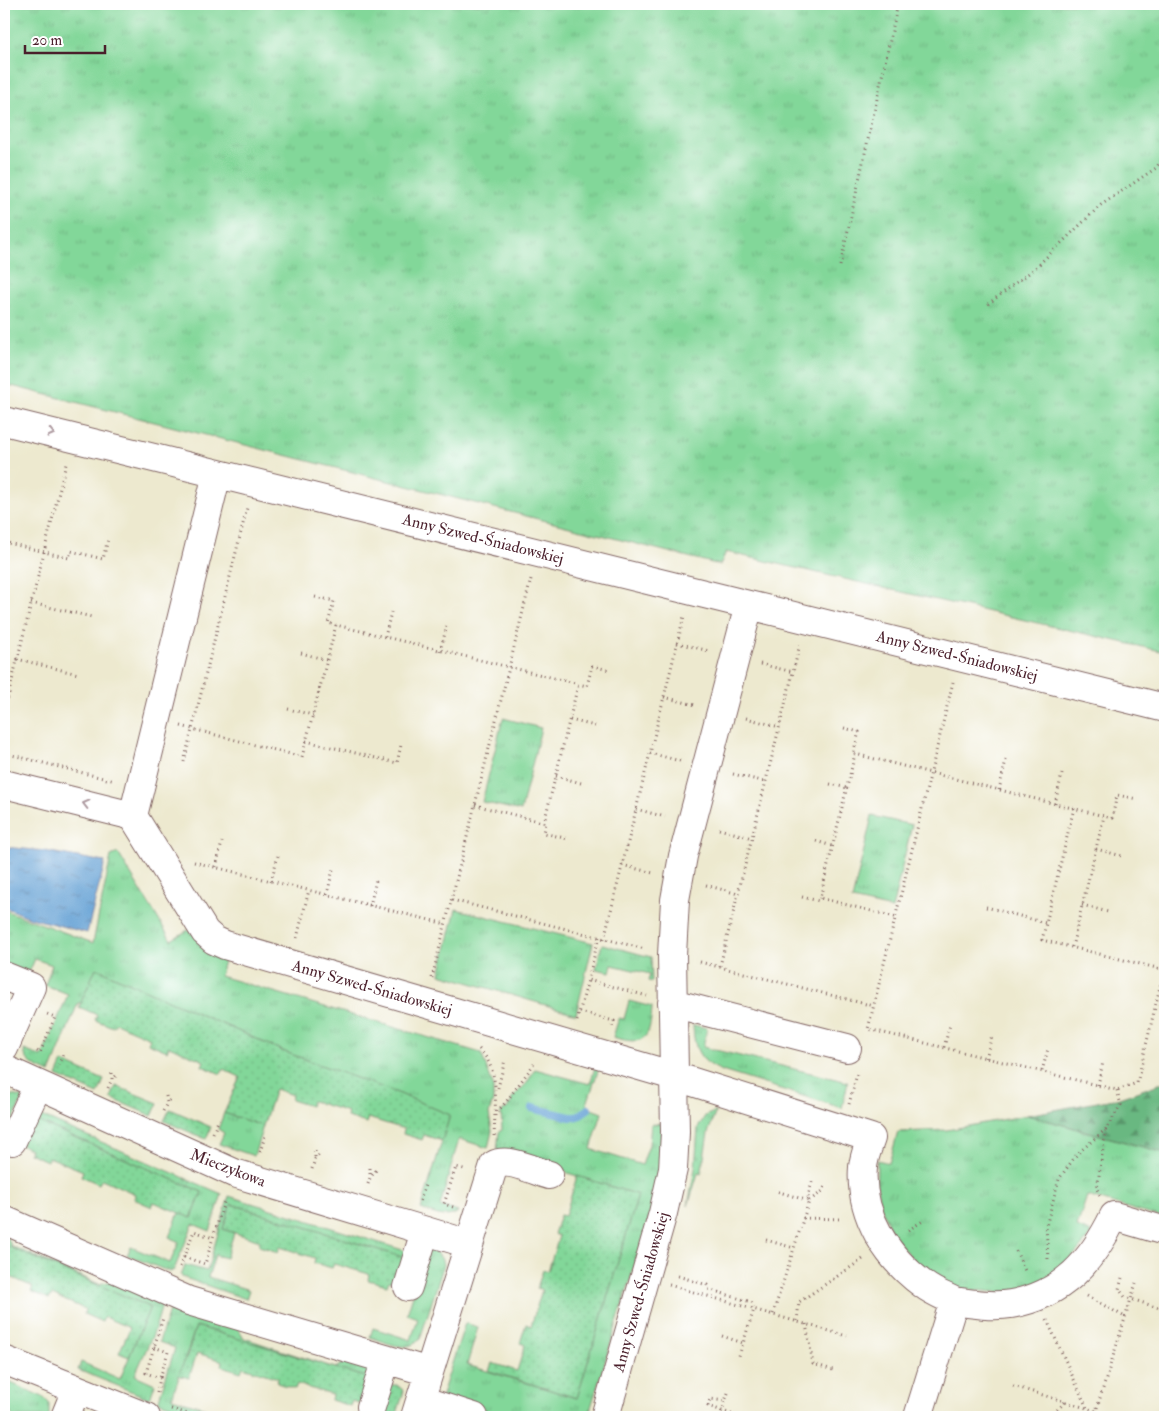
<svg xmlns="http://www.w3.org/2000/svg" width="1169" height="1421" viewBox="0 0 1169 1421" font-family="'IM FELL Double Pica',serif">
<defs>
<pattern id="grass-tufts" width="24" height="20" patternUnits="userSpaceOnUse" patternTransform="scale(1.25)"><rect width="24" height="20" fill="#82d799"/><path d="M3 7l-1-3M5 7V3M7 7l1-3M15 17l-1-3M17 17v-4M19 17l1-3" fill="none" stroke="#72b884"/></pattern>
<pattern id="forest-firs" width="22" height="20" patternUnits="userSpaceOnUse" patternTransform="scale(1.25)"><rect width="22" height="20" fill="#69b881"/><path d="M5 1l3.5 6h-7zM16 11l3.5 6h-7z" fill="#58956a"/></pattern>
<pattern id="garden-dots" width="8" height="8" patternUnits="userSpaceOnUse" patternTransform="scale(1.25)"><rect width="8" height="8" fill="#82d799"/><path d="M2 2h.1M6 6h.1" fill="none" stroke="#72b884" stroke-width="1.8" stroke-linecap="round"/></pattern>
<pattern id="water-ripples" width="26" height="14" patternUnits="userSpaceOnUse" patternTransform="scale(1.25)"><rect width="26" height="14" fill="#64a0d4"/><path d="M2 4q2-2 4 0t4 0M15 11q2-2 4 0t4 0" fill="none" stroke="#5482ac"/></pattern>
</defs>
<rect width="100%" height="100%" fill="#fff"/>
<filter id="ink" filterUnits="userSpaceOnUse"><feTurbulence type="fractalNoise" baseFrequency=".02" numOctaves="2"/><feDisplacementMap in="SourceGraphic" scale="10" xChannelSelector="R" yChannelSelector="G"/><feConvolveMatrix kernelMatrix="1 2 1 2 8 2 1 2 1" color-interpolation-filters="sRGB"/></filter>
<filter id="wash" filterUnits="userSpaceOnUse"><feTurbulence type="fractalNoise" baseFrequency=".0096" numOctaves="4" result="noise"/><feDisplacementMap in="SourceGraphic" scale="20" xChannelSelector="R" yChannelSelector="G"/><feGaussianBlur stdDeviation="1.12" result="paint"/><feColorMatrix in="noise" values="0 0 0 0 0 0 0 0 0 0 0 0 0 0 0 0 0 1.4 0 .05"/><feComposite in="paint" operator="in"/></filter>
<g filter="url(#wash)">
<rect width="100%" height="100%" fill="#ede9cf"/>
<path fill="url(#grass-tufts)" stroke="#667b62" d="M4 4H1165V652L726 552 720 565 4 384Z
M503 718 541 728 521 811 482 802Z
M872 816 912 825 892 909 852 900Z
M118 853 171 940 188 930 225 957 220 976 481 1053 493 1085V1100L489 1114 492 1131 488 1148 459 1139 440 1206 458 1212C447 1220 434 1214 421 1209L450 1115 400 1094 285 1052 96 968 81 1003H78L50 1073C39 1068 25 1064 24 1050L42 1057 68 994 45 985 52 965 35 959 27 977 4 968V910L93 943 111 856Z
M456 909 593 943 576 1014 440 974Z
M602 944 651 957 652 982 648 981 650 974 612 965 610 972 596 969Z
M629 1001 652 1007C650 1038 646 1047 613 1037L619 1018 624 1019Z
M693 1025 707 1028 703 1047 848 1082 842 1108 722 1071C699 1061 694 1050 693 1025Z
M595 1067 599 1068 586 1107 602 1113 591 1149 642 1165 649 1145 651 1124 662 1123 659 1181 654 1203 588 1417H502L441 1398 465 1323 478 1327 467 1365 577 1398 638 1195 497 1151 499 1132 502 1130 501 1112 509 1107 508 1105 511 1104 512 1098 527 1083 535 1069 590 1084Z
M11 1095 23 1097 4 1141V1099Z
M36 1104 41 1116 222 1194 210 1231 193 1224 174 1270 170 1272 127 1255 131 1247 170 1263 179 1242 169 1237 179 1213 192 1218 202 1192 30 1118Z
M716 1111 708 1133 702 1170 701 1174 698 1173 688 1206 695 1168 698 1128 705 1116Z
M224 1113 263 1126 254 1156 219 1144 224 1133 218 1129Z
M1027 1115 1165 1153V1219L1087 1196 1077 1227 1092 1233C1076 1255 1058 1273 1033 1285 1020 1291 999 1293 985 1291 975 1291 964 1289 955 1286 916 1274 885 1233 878 1194 876 1183 877 1171 877 1160L889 1163 898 1132 947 1130Z
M229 1196 406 1251 408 1259 231 1204 223 1229 234 1233 226 1258 215 1255 208 1277 249 1290 246 1299 182 1277 181 1275 185 1265 207 1271Z
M4 1234 7 1235 11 1246 99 1284 112 1281 163 1302 154 1332 135 1375 155 1384 151 1396 148 1398 78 1370 81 1362 120 1379 150 1307 4 1245Z
M428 1247C437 1253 443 1256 443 1267L420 1339C407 1354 386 1342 370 1337L373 1328 411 1340 418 1318 407 1314Z
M171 1305 237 1326 244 1338 335 1368 348 1361 368 1368 373 1379 323 1365 196 1326 172 1398 212 1410 209 1417 160 1402 159 1399 175 1348 159 1342Z
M4 1380 43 1397 49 1403V1417H13L4 1402Z"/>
<path fill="url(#forest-firs)" stroke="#5a6c56" d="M1165 1082V1153L1027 1115 1119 1098Z"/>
<path fill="url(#garden-dots)" stroke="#667b62" d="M96 968 285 1052 400 1094 450 1115 442 1141 424 1135 422 1140 403 1134 404 1129 368 1118 366 1123 347 1117 348 1112 312 1101 310 1106 291 1100 292 1095 275 1089 263 1126 224 1113 240 1077 223 1069 221 1074 202 1066 204 1061 169 1046 167 1051 148 1043 150 1038 116 1023 113 1027 95 1020 97 1015 79 1007Z
M63 1062 104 1080 98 1094 57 1076Z
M116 1086 158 1103 152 1116 111 1098Z
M170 1109 211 1127 206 1139 164 1121Z
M30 1118 202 1192 191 1218 154 1202 152 1207 134 1199 135 1194 102 1179 99 1184 81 1176 83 1171 49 1157 47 1161 29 1153 30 1149 19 1144Z
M577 1176 638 1195 577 1398 489 1371 492 1363 517 1371 525 1345 520 1343 526 1324 531 1326 542 1290 537 1288 543 1270 548 1271 559 1236 554 1234 560 1215 565 1216Z
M231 1204 408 1259 400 1284 389 1281 387 1285 368 1280 369 1274 334 1264 332 1268 314 1263 315 1258 280 1247 278 1252 259 1246 260 1241 223 1229Z
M4 1245 150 1307 129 1357 119 1353 130 1328 104 1317 102 1322 84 1314 85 1309 52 1295 49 1299 31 1291 33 1287 4 1274Z
M196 1326 372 1379 364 1405 352 1401 350 1406 331 1400 332 1395 297 1384 295 1389 277 1383 278 1378 243 1367 241 1372 222 1366 223 1361 197 1353 189 1378 178 1375 187 1356Z
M388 1385H397L404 1391 396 1417H376Z"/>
<path fill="url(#water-ripples)" stroke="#576080" d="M4 847 45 851 105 862 87 933 31 918 4 907Z"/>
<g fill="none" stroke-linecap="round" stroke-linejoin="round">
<path stroke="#64a0d4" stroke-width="8" d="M532 1108 570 1117H576L588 1109"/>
</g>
</g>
<g filter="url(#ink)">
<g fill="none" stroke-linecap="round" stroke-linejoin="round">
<defs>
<path id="minor" d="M4 421 749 605
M217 474 133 816 205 932 214 940 225 945 674 1076 871 1138C868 1147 864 1157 863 1167 859 1215 887 1258 924 1285 933 1292 944 1296 954 1301
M4 784 133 816
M4 976 31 987 4 1048
M672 1003 847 1048
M4 1069 234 1173 469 1244
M12 1141 38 1085
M4 1220 189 1301 429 1372
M408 1287 425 1231
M4 1360 146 1417
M421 1400 474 1417
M371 1407 386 1359
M65 1417 76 1390
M415 1417 494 1165C507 1157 535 1171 549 1175
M605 1417 663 1213 673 1169 675 1132 672 955 675 900 683 856 749 605 1165 708
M918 1417 954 1301C973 1304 993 1307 1011 1304 1063 1295 1092 1261 1114 1216L1165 1231"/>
</defs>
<use href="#minor" stroke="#836664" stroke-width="30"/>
<path stroke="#836664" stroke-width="3" stroke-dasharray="1 4" stroke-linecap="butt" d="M840 266 898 4
M988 304 1033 270 1101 205 1156 168 1165 155
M4 542 69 558 71 551 103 559 108 539
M315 597 334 601 328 623 336 625
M31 603 92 617
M385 637 391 612
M677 643 709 651
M440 651 447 626
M301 653 327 660
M17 659 78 674
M760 664 793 672
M953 682 868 1029 1117 1090 1137 1083 1164 970
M664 697 695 705
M288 709 313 715
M4 713 66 464
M746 718 780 727
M570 720 595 726
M181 726 302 757 336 625 587 686 592 666 609 670
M844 728 859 732 853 754H855
M306 741 397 763 401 745
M4 753 115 781
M650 753 680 761
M184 762 247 508
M733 774 766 782
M556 776 581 783
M830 784 847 788
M999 790 1006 760
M1055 804 1062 774
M475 805 546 823 544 833 568 839
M1074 808 1042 940 1165 970
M636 809 665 817
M544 823 578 685
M719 829 752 838
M816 841 832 846
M1096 849 1122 856
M194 862 446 924
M622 865 653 873
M216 867 222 842
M271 881 278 856
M706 885 738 894
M327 895 333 869
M802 897 819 901 820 898
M452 900 645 949
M1082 905 1108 912
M370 906 376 880
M986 907 1046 923
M895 917 820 898 855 754 1112 818 1117 795 1137 799
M599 937 588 980 647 996
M297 938 309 890
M604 939 684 616
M1072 947 1104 816
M700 962 874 1006
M720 966 800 644
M432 978 531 579
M580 1012 614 1021 611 1030
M577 1021 588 980
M944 1047 950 1025
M479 1049C497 1067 496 1090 495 1113
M37 1051 40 1053 55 1017 47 1014
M986 1058 992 1035
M58 1065 64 1052
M1042 1071 1048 1049
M112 1073V1079L117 1075
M1098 1085 1103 1062
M108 1088 112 1079
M498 1088 505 1060
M166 1096 167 1103 172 1098
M849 1104 857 1074
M163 1111 167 1103
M213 1133 219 1119
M494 1136 495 1114 506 1102 534 1064
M315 1151V1158
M260 1152 265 1136
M370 1168V1178
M312 1169 315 1159 321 1153
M812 1182 808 1196 809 1201 823 1191 825 1186
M368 1184 370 1178 376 1170
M1100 1195 1097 1189 1106 1129 1121 1105 1117 1090
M420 1201 425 1185
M453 1207 444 1204 456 1167 464 1169
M803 1218 843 1219
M908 1230 923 1221
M766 1240 794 1248
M1016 1251 1026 1273
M184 1257 205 1264 213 1238
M1048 1259 1046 1226 1059 1179 1077 1154 1106 1129
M180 1267 194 1231 213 1238 225 1199
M678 1276 707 1285 708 1289 751 1302 754 1309 738 1359
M1122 1278 1119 1289 1125 1297 1159 1308
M669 1285 847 1336
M1087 1296 1125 1317
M773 1314 809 1201 776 1191
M1047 1320 1087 1408
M797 1321 799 1302 863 1259
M806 1324 813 1364 836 1371
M722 1336 743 1343
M154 1347 168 1352 160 1378
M1013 1386 1096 1411 1136 1283
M157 1393 160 1378 146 1373 163 1318
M728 1393 725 1401 710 1399 708 1406 740 1417
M171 1409 199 1417
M1096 1411 1102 1417
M720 1417 725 1401
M800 1417 801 1415
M1050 1417 1065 1402"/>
<use href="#minor" stroke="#fff" stroke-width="28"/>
</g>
<defs><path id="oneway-chevron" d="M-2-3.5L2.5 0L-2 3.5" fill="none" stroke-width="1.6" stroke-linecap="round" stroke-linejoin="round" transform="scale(1.25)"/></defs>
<g stroke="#ae9aa0">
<use href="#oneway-chevron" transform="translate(51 433) rotate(14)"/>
<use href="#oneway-chevron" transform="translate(86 804) rotate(-166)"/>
</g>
</g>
<g text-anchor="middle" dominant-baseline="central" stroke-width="4" stroke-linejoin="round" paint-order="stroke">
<g font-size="16" fill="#4a1f2b" stroke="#fff">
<text transform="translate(483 539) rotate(14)">Anny Szwed-Śniadowskiej</text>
<text transform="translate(957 656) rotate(14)">Anny Szwed-Śniadowskiej</text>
<text transform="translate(372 988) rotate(16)">Anny Szwed-Śniadowskiej</text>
<text transform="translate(228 1168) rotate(21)">Mieczykowa</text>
<text transform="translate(641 1292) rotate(-74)">Anny Szwed-Śniadowskiej</text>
</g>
</g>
<rect width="1169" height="1421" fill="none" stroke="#fff" stroke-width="20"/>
<path d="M25 45v8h80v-8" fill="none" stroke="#4a1f2b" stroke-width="2.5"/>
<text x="32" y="45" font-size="15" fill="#4a1f2b" stroke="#ffffff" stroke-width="4" paint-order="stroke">20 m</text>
</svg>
